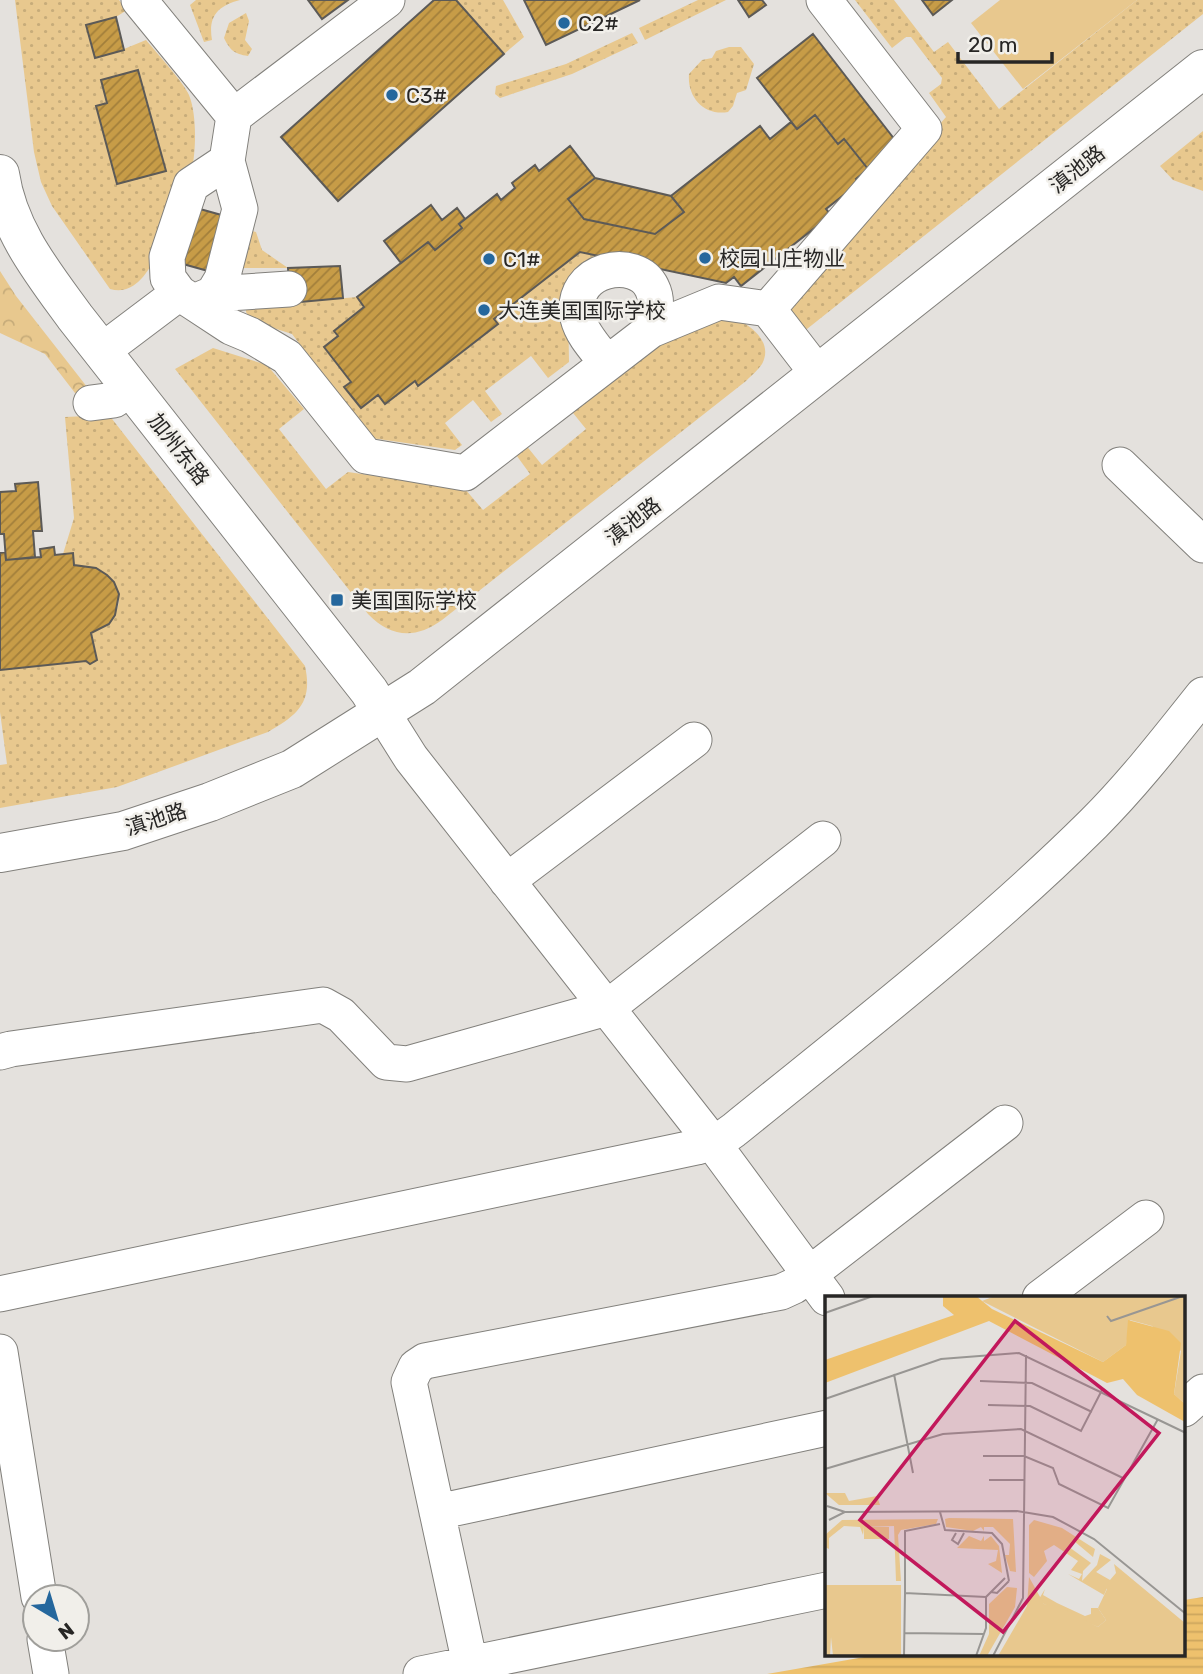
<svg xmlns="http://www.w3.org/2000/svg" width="1203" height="1674" viewBox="0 0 1203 1674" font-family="Rubik,'Noto Sans SC',sans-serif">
<defs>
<pattern id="grass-dots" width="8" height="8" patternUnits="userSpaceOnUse" patternTransform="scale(1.75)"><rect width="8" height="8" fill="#e8c88e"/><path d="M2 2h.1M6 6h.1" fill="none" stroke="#c7ac7a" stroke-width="1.8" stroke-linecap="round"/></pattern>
<pattern id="forest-crowns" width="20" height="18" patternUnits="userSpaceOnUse" patternTransform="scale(1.75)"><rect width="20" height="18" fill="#e8c88e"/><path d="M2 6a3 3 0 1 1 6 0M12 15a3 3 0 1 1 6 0" fill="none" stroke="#c7ac7a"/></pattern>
<pattern id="water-rules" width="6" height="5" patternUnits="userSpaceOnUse" patternTransform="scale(1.75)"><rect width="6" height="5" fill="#eec16d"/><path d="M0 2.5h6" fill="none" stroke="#cca65e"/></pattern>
<pattern id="building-hatch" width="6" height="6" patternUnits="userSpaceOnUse" patternTransform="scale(1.75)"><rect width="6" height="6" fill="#c79c47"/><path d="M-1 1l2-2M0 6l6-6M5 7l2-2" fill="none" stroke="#a27f3b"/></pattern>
</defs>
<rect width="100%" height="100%" fill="#e4e1dd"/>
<path fill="url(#grass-dots)" d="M15 0H119L127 10 116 17 124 49 146 40C156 52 184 83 189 95 197 115 196 149 192 170 188 185 179 200 173 215 163 239 146 300 110 289L52 206 41 182 34 152Z
M196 0H240C217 6 208 17 212 40L204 42 190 5Z
M456 0H503L524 37 504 54Z
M698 0H726L645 40 639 28Z
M855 0H894L934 52 948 42 999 109 1137 0H1203V14L807 329 800 328 790 320 789 296 946 117 929 93 941 84 942 78 911 37H906L892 48Z
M246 13 249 21 245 40 252 49 248 56C234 54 230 50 224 38L229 23Z
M632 33 638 43 572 74 500 98 495 94 496 86 566 64Z
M729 47H741L754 64 746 90 737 93 733 106 728 112C704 116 687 97 689 74L702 60 712 58 716 51Z
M1203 131V191L1173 180 1160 166Z
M244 229 256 232 262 250 288 268H238Z
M580 252 597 255 595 265 568 302 569 362 548 378 531 356 485 391 502 414 491 422 473 400 445 423 462 445 455 450 371 438 292 334 252 321 246 312V304L290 303 357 297 364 307 334 331 338 336 351 382 344 387 361 408 378 395 415 381 419 386 498 325 494 319Z
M726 315C746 321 775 340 762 364 758 370 751 376 746 381L442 620C416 639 391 638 368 614L175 369 213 348 267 365 304 409 279 429 326 489 348 472 465 489 483 510 530 474 514 452 525 444 542 465 586 429 569 408 642 351Z
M109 415 305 666C313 702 298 715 268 732L117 787 0 808V765L7 764 0 712V670L86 661 93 664 97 657 91 633C138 613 121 565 74 565L72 553 63 554 74 518 65 417Z"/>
<path fill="url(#forest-crowns)" d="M0 271 16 296 91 392 75 393 45 354 0 333Z"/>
<path fill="#e8c88e" d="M1000 0H1137L1023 89 971 23Z"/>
<path fill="url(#water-rules)" d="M1203 1597V1674H767L876 1655H1184V1600Z"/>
<path fill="url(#building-hatch)" stroke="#5c5a57" stroke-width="2" d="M308 0H348L322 19Z
M434 0H456L504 54 338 201 281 137Z
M524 0H640L546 45Z
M738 0H762L766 5 749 17Z
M922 0H952L933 15Z
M116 17 124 50 95 58 86 25Z
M813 34 902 149 859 183 856 179 868 169 844 139 838 144 815 115 797 129 757 78Z
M138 70 166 171 117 184 96 106 107 103 101 80Z
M815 115 838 144 844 139 868 169 856 179 859 183 826 209 831 215 741 286 734 277 726 283 580 252 494 319 498 324 418 386 415 381 385 404 378 395 361 408 344 387 351 382 324 347 338 336 334 331 364 307 357 297 428 242 435 250 462 228 459 224 497 194 501 200 515 188 512 183 535 165 539 171 570 146 595 178 568 199 584 219 655 234 684 212 671 196 760 126 770 139 791 122 797 129Z
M595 178 671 196 684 212 655 234 584 219 568 199Z
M431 205 442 220 457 208 465 219 459 224 462 228 435 250 428 242 401 263 384 241Z
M200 209 225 216 208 271 183 264Z
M340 266 343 298 290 303 288 268Z
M38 482 42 531H33L35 557 6 560 4 534H0V492L16 491 15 484Z
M54 547 55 555 73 553 74 565 96 568 107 575 114 582 119 594 115 615 109 624 91 633 97 660 90 664 86 661 0 670V553L5 552 6 560 41 557 40 549Z"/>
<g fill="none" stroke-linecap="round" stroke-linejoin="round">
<defs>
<path id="street" d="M139 0 234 116 227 161 240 209 222 279 213 294
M234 116 387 0
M227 161 191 185 167 257 168 278 179 293 193 302 231 327 250 335 287 357 366 456 465 473 651 330 719 302 768 309 818 374
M196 301 213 294 289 289
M768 309 924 129 824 0
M102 351 179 293
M607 363C597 350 582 335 578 318 568 267 637 255 652 288 659 302 654 316 651 330
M91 403 114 400 131 387
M1120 465 1203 545
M382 712 411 758 712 1142 827 1298
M507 881 694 740
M0 1052 11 1049 323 1005 341 1015 386 1062 407 1064 607 1008 823 839
M0 1294 697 1147 720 1140 734 1130C856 1031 981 935 1093 824 1133 784 1168 739 1203 695
M1040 1298 1146 1218
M0 1352 39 1597
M1184 1409 1203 1392
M437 1512 827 1428
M45 1639 51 1674
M470 1664 409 1382 416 1367 425 1361 781 1292 794 1286 1005 1123
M421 1674 827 1590"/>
<path id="secondary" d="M0 174C8 230 43 273 75 317L369 691 382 712
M0 853 123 831 210 802 292 769 422 687 1203 69"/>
</defs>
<use href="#street" stroke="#82807c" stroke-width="37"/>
<use href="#secondary" stroke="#82807c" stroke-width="40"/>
<use href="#street" stroke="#fff" stroke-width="35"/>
<use href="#secondary" stroke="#fff" stroke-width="38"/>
</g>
<g fill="#25679d" stroke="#f1efea" stroke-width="2.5">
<circle cx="564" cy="23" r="7"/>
<circle cx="392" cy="95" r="7"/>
<circle cx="705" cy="258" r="7"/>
<circle cx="489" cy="259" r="7"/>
<circle cx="484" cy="310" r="7"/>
<rect x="330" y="593" width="14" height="14" rx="3.5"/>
</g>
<g text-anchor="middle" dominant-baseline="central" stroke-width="5" stroke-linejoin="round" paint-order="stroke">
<g font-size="21" fill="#272625" stroke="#f1efea" text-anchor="start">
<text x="578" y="23">C2#</text>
<text x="406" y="95">C3#</text>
<text x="719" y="258">校园山庄物业</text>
<text x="503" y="259">C1#</text>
<text x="498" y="310">大连美国国际学校</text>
<text x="351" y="600">美国国际学校</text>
</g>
<g font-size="21" fill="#272625" stroke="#f1efea">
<text transform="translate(1077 169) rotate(-38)">滇池路</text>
<text transform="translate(179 449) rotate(52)">加州东路</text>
<text transform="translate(633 521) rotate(-38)">滇池路</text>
<text transform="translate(156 819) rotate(-18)">滇池路</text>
</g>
</g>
<g transform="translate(825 1296)">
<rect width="360" height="360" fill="#e4e1dd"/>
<path d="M170 0H360V108L349 98 356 55 327 30 305 24 301 49 278 66 157 5ZM0 197H20L24 205 52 200 55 209H14ZM124 222 188 223 191 276 185 275 180 259H184L185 248 168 231H159V235L156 231 148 235 121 231 120 223ZM113 223 111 228 76 234 73 239 76 285H71L69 230 39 231 38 239 35 231 19 230 4 242V253L0 251V239L17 224ZM209 224 237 232 270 253 268 261 249 245 244 251 266 267 258 275 257 285 272 269 275 258 286 264 271 276 282 292 279 299 243 278 254 283 257 278 246 274 253 265 229 249 219 255 222 265 209 281 204 277V229ZM144 240 156 245 159 240V245L166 240 174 250 177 277 163 268 171 265 173 254 132 252ZM0 289H76V360H8L6 341 5 360H0ZM182 291 192 292 190 311 162 360H154L164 338V308ZM220 293 218 299 232 307 260 320 266 318V312H273L281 324 273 331 219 308 214 303Z" fill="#e8c88e"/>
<path d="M289 268 360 327V360H173L202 310 204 281 219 308 235 311 273 331 281 324 273 312 282 293 271 284V276L285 284 291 277Z" fill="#e8c88e"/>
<path d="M39 231H64V243H39ZM8 292H69V360H8Z" fill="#e8c88e"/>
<path d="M118 0H151L167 13 278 66 301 49 303 24 344 35 356 47 349 98 360 108V126L312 99 298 83 282 87 164 25 0 87V64L129 19 118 10Z" fill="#eec16d"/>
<path fill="none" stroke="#989693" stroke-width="2" d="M0 17 48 0M282 20 286 25 358 0M69 78 88 177M155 85 207 87 267 116M0 103 116 63 194 57 361 137M163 109 205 110 256 135 277 94M158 160H199L228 172 234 188 283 212 333 123M0 173 118 138 196 133 300 183M164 184H199M2 210 20 216 4 224M20 216 192 215 228 221 269 243 361 318M115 216 120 234 167 237 177 248 184 285M131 237 127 244 133 248 139 237M166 296 172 297 184 285M80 297V235L115 228M79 337 159 338M79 360 80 297 161 301M151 360 161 332V301L180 282M168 360 198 302 201 59"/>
<path fill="#c2185b" fill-opacity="0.15" stroke="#c2185b" stroke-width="3.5" d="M190 25 334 137 178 336 35 224Z"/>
<rect width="360" height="360" fill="none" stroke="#272625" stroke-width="3.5"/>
</g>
<g transform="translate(56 1618) rotate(142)"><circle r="33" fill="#f1efea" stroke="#a09f9b" stroke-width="2"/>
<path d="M0-5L12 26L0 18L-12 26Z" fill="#25679d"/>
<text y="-10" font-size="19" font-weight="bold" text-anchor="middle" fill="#272625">N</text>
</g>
<path d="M958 52v10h94v-10" fill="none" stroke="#272625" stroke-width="3.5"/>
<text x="968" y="52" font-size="21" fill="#272625" stroke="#f1efea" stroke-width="5" paint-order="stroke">20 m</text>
</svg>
